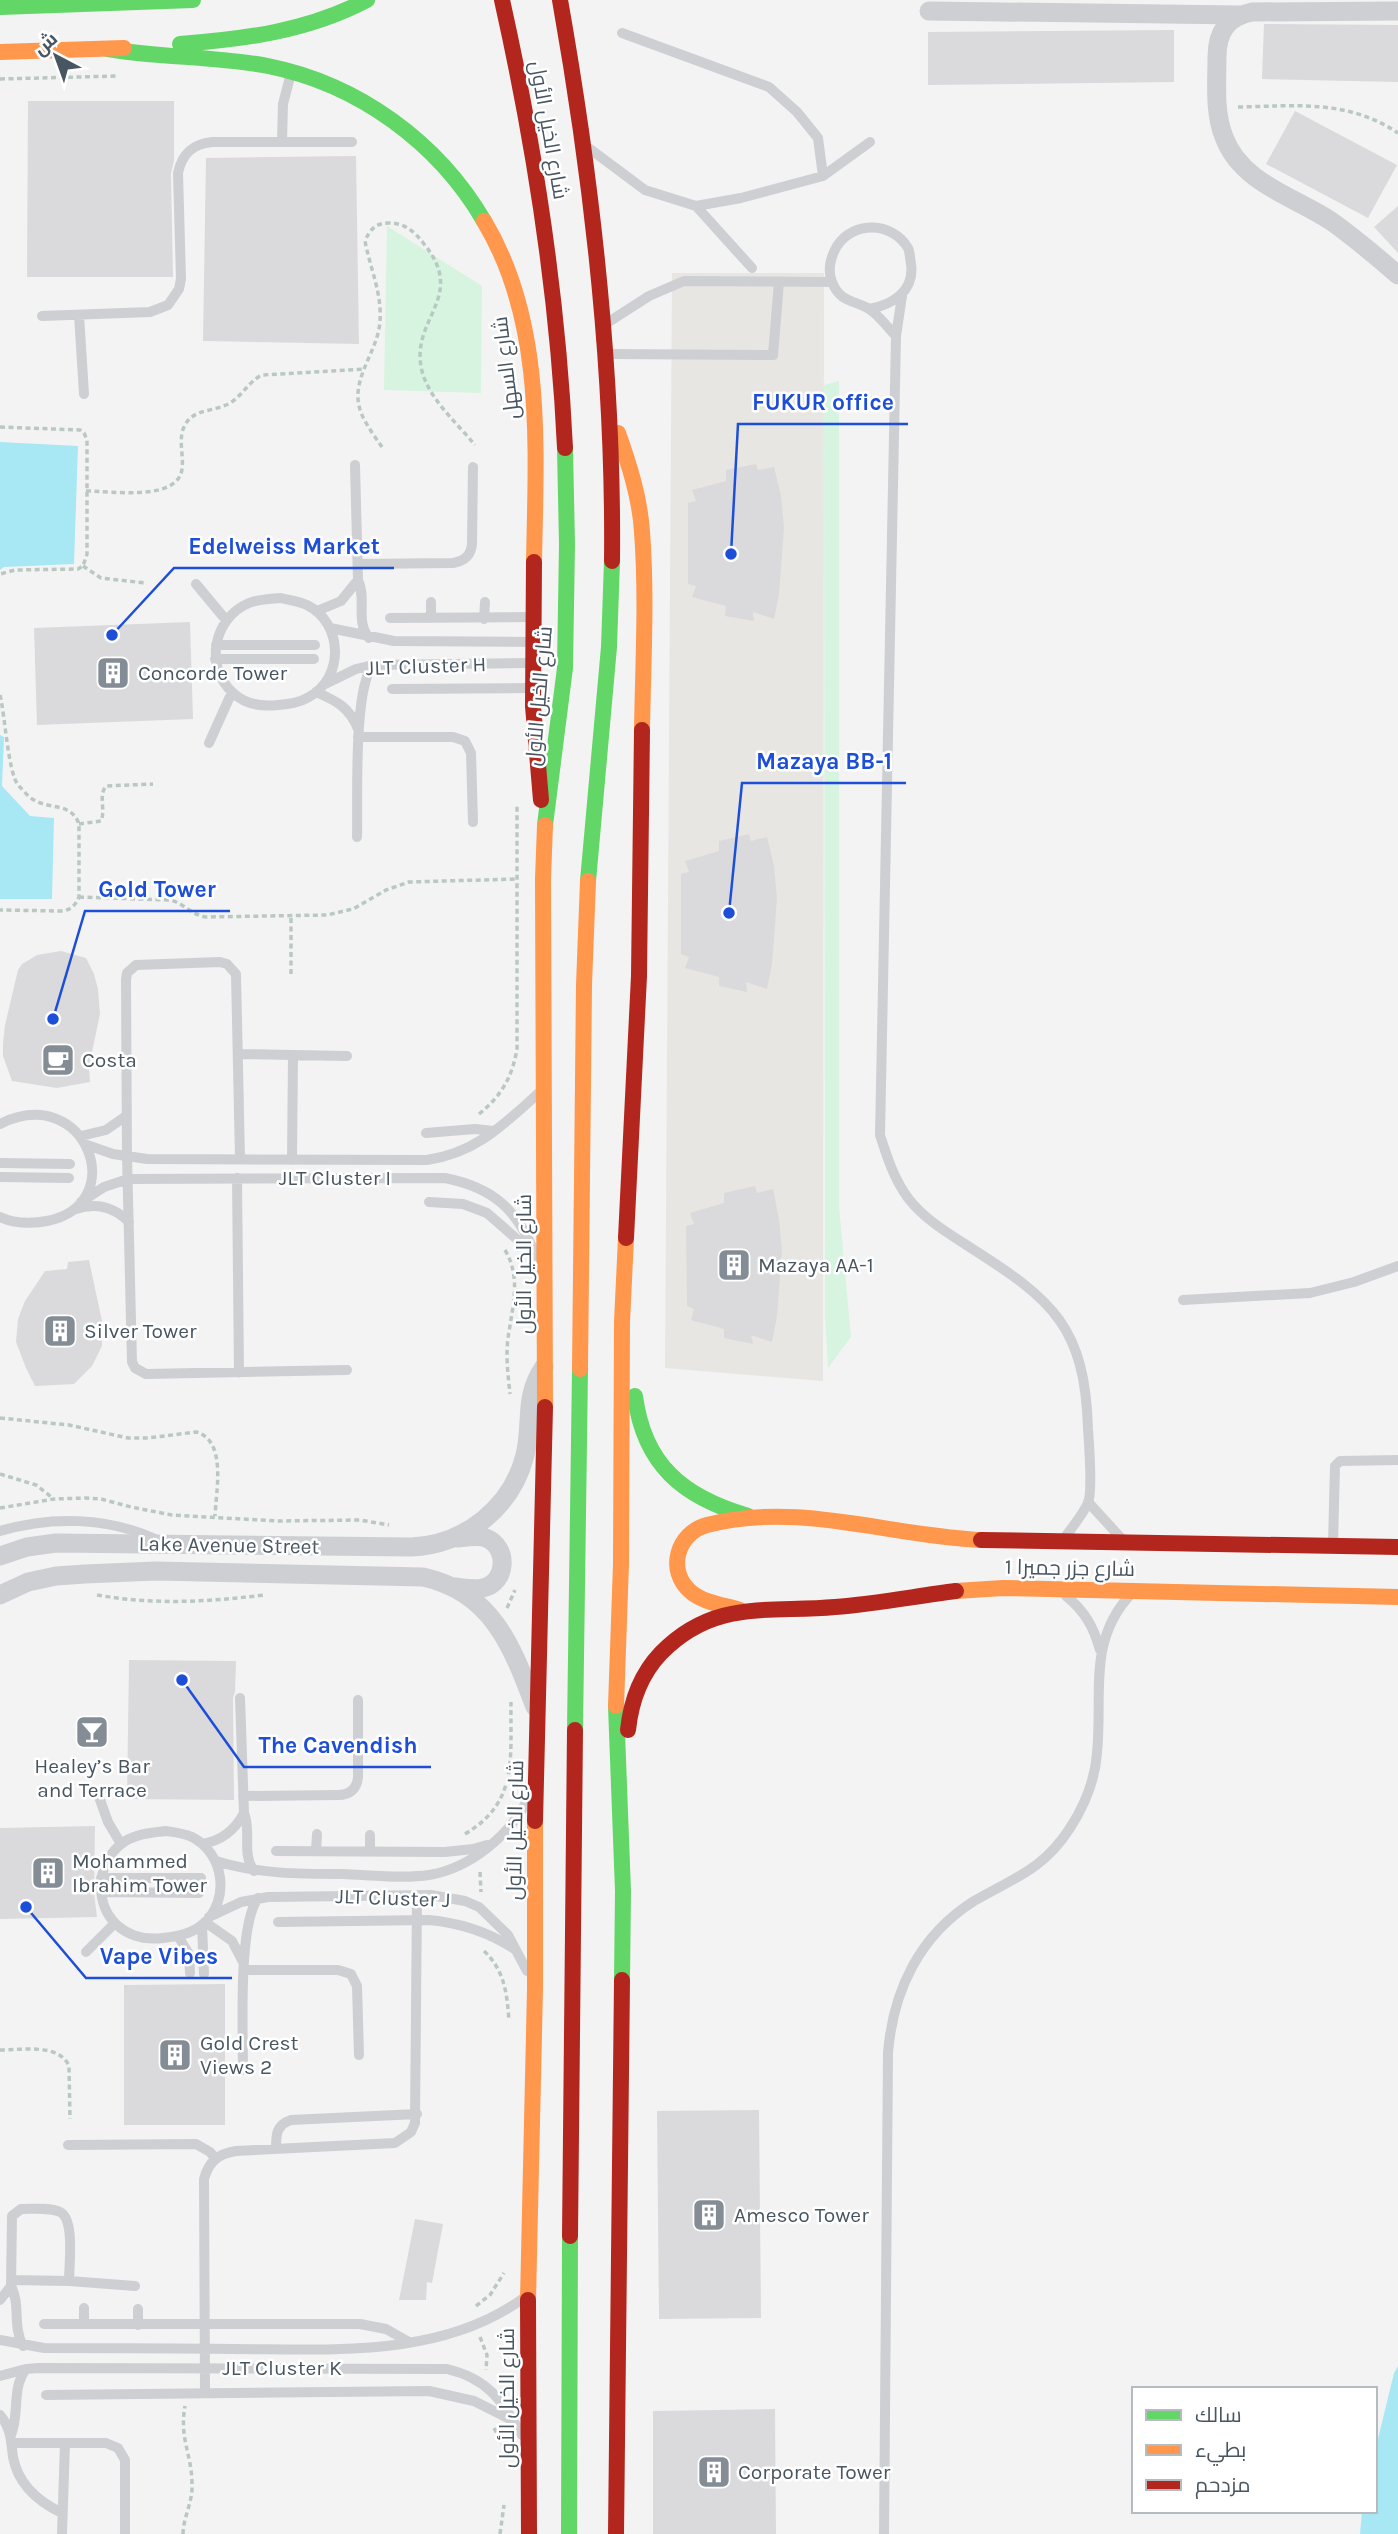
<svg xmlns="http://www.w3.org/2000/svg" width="1398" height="2534" viewBox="0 0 1398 2534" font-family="Karla,Cairo,sans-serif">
<rect width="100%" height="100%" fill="#f4f3f3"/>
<path fill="#e8e6e2" d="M672 273H824L823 1381 665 1368Z"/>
<path fill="#d6f4e0" d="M387 226 482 286 481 393 384 390Z
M839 381V1206L851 1337 828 1368 825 1316 824 385Z"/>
<path fill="#a8e7f4" d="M0 442 78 446 74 564 4 567 0 570Z
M0 735 4 737 2 786 30 816 54 818 52 899H0Z
M1398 2366V2534H1360L1362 2511H1375V2451L1394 2373Z"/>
<path fill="#dadadc" d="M1264 24 1398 25V82L1262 79Z
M1174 30V82L928 85V32Z
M28 101H174V161L171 173 173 277H27Z
M1295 111 1397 165 1368 218 1266 164Z
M356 156 359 344 203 341 206 158Z
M1398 206V253L1374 227Z
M756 464 758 470 774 467 781 496 784 527 779 594 774 619 753 612 754 621 725 616 726 606 692 597 696 586 688 584V503L696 501 692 490 726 481V470Z
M190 622 193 719 37 725 34 628Z
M749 834 751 841 767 837 774 866 777 898 772 964 767 989 746 982 747 992 719 986V977L685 968 689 957 681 954V874L689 872 685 861 719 851V841Z
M61 951 86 958 94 974 98 989 100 1014 89 1067 90 1082 57 1088 12 1081 3 1056V1043L5 1025 18 970 22 964 37 955Z
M755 1186 757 1193 773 1189 779 1219 782 1250 777 1316 772 1342 751 1335 753 1344 724 1338V1329L691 1320 694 1309 687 1306 686 1226 694 1224 690 1213 724 1203V1193Z
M89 1260 102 1321V1346L92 1366 74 1384 35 1386 26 1368 16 1342 18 1319 25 1301 45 1271 67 1269 68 1262Z
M129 1660 236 1661 235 1692 233 1698 234 1800 127 1799Z
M95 1826 94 1893 97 1917 0 1919V1828Z
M225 1984V2125H124V1985Z
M759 2110 761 2318 659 2319 657 2111Z
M415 2219 443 2224 432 2283 427 2282 426 2300H399Z
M775 2409 776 2534H653V2411Z"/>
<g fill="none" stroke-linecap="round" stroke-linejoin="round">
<path stroke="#b9c8c3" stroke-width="3.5" stroke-dasharray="5 3.5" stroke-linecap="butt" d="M0 79 118 76
M1238 107C1296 106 1347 99 1398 133
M0 427 80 430 84 433 87 440V554L83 566 78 569 15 570 0 574
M382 447C375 437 367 426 362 415 347 381 378 354 380 321 382 293 370 268 365 241 370 229 376 223 389 223 405 223 415 232 424 244 468 298 409 318 422 371 429 399 457 423 475 445
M86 491C110 491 178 502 182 469 184 456 178 440 184 427 192 408 215 412 230 403 243 395 248 382 262 375L364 369
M83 566 101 578 145 583
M0 695C5 715 8 772 18 785 23 790 28 797 34 800 50 810 71 802 79 824V897C75 906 71 910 61 911L0 910
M79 824 101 821C106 810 98 796 106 786L153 784
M79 897 170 900C184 903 191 915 206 917L327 915 353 909 386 890 409 882 516 879
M291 974V916
M479 1114C501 1096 512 1078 517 1049V806
M505 1250C521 1277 513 1304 509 1332 505 1352 508 1375 510 1394
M0 1418 69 1425 128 1438H148L196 1432C227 1440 216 1491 215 1516
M0 1474 36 1485 54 1499
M0 1508 54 1499 86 1498 101 1499 131 1507 172 1515 277 1521 360 1520 389 1525
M97 1595C154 1605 207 1602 264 1595
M507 1608 515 1590
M465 1834C519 1802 510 1758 511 1702
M480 1872 481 1892
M484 1951C505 1971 507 1994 509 2021
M0 2050C22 2050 59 2043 69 2066L70 2119
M476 2306 490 2295 504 2273
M480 2337 487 2355 486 2370
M494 2428 505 2449
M183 2534C183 2518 193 2502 192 2484 192 2455 179 2438 185 2406
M500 2534 504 2505"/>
<path stroke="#cdcfd2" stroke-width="10" d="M622 33 769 87 797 112 818 138 823 176
M282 142 283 104 291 73
M590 149 645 190 696 206 741 198 823 176 870 142
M696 206 752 268
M869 309C892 305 915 291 911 264 910 259 910 252 908 248 892 221 853 221 837 246 831 256 827 270 832 282 840 303 855 300 869 309 879 315 888 328 896 336L880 1135C887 1157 894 1179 908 1198 925 1220 948 1233 971 1248 1053 1300 1085 1327 1088 1429 1089 1445 1093 1490 1088 1503 1082 1516 1071 1528 1064 1539
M79 315 84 394
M42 316 150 312 168 305 179 289 181 279 178 173C182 154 192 144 212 142H352
M607 323 649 296 684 281 832 282
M896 336 902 296
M609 354 773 355 779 282
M355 465 358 580C367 599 355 621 369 638
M358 564 453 563C464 561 471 556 472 544L473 467
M196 584 226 620
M281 598C289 600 298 601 307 605 343 623 345 677 309 697 299 703 289 704 278 705 261 707 245 704 233 693 204 667 213 618 249 603 259 599 270 599 281 598Z
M317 611 341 601 358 580
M390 618 529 617
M431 618V602
M484 619 485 602
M330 628 394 641 532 642
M216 645H315
M215 659H314
M325 684 356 669 373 665 530 663
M392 689 532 688
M316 692C337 701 350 708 358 729
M358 737H453L465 741 471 753 473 822
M209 743 232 692
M357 837C358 802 353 689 373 665
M238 1054 347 1056
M0 1124C86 1081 132 1204 47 1221 31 1224 15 1224 0 1217
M426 1133 475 1129 494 1131
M81 1136 106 1130 126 1116
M87 1145 113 1154 147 1159 427 1160C477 1153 505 1123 541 1091
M240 1159 236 974 227 964 220 962 136 965 127 973 126 980 127 1156 132 1362 135 1368 146 1374 347 1370
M292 1160 293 1055
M0 1163 70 1164
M0 1177 69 1178
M237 1178 239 1373
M81 1202 104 1187 128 1179 445 1178C495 1188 517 1210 536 1256
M429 1202 463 1204 487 1213 533 1253
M76 1209C97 1202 114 1207 129 1222
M1183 1300 1310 1293 1354 1282 1398 1266
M1088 1502 1121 1538
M0 1531C51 1516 107 1517 155 1539
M1333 1544 1335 1466 1340 1461 1398 1460
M1066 1596C1085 1611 1094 1628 1100 1650
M240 1698 244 1813C252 1832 241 1853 254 1871
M243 1796 338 1795C350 1795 357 1789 358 1777V1700
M99 1797 108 1822 121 1844
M166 1831C174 1832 183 1833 192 1837 224 1853 231 1900 203 1924 192 1934 178 1936 163 1938 147 1940 131 1937 118 1926 94 1905 96 1865 120 1845 133 1834 150 1833 166 1831Z
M202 1844C221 1841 235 1830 244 1813
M276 1851 445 1852 473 1849 487 1845
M316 1851 317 1834
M370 1851V1835
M216 1861C258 1874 299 1874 343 1874 370 1875 404 1879 429 1875 471 1868 510 1835 528 1799
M101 1878H201
M101 1892 199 1893
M209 1917 241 1902 268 1897 431 1895 465 1901 479 1907 508 1935 527 1971
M205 1922 232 1941 243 1962
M278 1922 429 1920C461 1923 489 1932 516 1950
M202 1925 204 1974
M178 1936 189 1954 190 1973
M86 1952 115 1923
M244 1970H338L351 1974 357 1986 359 2055
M243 2070C243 2032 238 1925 258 1898
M68 2145 196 2144 210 2152 215 2158
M276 2149C276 2135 276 2125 291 2120L417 2114
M11 2280 69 2281C69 2265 75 2219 60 2212 49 2207 32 2209 21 2209L12 2216 11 2286C21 2305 12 2325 23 2346
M69 2281 135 2286
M0 2300 11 2286
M44 2324H360L386 2329 409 2342
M84 2324V2308
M138 2325V2309
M0 2340 44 2348C106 2348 168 2348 231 2349 329 2349 442 2359 525 2297
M0 2376 26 2369 38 2368 447 2369C489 2379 501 2400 522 2435
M205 2393 204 2179C209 2161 218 2154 236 2151L395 2143 411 2132 415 2123 417 1896
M46 2395 429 2391 474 2401 512 2420
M0 2415C11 2428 11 2441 13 2457 18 2484 39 2502 62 2513
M11 2435C20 2413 11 2389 26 2369
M11 2443H106L118 2448 125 2460V2534
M62 2534 65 2443
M884 2534 888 2053C893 1990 920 1935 974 1901 1014 1878 1044 1869 1070 1828 1085 1805 1095 1780 1097 1753 1103 1695 1087 1642 1130 1595"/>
<path stroke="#cdcfd2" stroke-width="19" d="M929 11 1239 15
M1398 11 1252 12C1227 17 1217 32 1217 57 1217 83 1214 112 1224 137 1241 183 1293 196 1331 221 1355 238 1376 256 1398 275
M0 1556 27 1547 56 1543 411 1547C464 1545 512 1508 525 1455 533 1423 523 1397 544 1367
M455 1587C464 1588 474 1590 483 1588 507 1583 509 1547 486 1538 478 1535 467 1537 458 1538
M0 1595 28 1582 56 1576 85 1574 156 1571 423 1577C492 1592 512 1646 535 1707"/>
<path stroke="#63d668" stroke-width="16" d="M0 7 193 0
M180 44C246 39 308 31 367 0
M108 49C161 58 215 56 268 66 358 84 438 142 484 221
M545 825 565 668 567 544 565 448
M588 881 609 647 612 561
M635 1396C644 1465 683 1497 748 1516
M616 1706 623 1891 622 1980
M575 1730 580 1369
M569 2534 570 2236"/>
<path stroke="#ff974d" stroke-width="16" d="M0 52 124 48
M484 221C545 322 536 448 534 562
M618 433C629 464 640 498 642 532 647 597 643 664 642 730
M545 825 543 879 545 1407
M580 1369 584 985 588 881
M956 1591 1003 1588 1398 1597
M740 1610C724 1605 704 1603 691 1592 666 1571 677 1533 707 1525 798 1501 890 1536 981 1540
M616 1706 621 1564 622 1322 626 1238
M528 2300 535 1989V1821"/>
<path stroke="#b3261e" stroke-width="16" d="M502 0C535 148 558 297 565 448
M560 0C593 186 614 372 612 561
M534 562 533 706 541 800
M626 1238 639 976 642 730
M981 1540 1398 1547
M628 1730C631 1701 641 1674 661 1653 714 1599 767 1613 835 1607 876 1604 916 1596 956 1591
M535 1821 545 1407
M570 2236 575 1730
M528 2300 529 2534
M616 2534 622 1980"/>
</g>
<defs>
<symbol id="building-square" viewBox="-11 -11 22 22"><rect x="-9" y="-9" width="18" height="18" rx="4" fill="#848d95" stroke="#fff"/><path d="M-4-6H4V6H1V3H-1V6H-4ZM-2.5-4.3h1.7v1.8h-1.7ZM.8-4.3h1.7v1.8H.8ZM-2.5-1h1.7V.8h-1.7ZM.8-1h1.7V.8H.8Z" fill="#fff"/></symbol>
<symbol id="cafe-square" viewBox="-11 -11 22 22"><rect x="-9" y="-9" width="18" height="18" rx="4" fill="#848d95" stroke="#fff"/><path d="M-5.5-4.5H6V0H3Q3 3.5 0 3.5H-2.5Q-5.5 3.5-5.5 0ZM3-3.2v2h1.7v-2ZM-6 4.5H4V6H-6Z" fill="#fff"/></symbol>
<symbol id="bar-square" viewBox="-11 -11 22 22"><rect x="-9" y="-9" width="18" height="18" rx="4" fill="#848d95" stroke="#fff"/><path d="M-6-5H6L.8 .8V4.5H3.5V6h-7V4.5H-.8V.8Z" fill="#fff"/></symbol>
</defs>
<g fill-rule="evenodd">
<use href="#building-square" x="94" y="654" width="38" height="38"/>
<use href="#cafe-square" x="39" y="1041" width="38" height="38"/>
<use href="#building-square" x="715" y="1246" width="38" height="38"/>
<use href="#building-square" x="41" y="1312" width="38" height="38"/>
<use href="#bar-square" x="73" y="1713" width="38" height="38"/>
<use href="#building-square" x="29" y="1854" width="38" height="38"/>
<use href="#building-square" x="156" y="2036" width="38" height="38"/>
<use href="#building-square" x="690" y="2196" width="38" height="38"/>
<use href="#building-square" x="695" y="2453" width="38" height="38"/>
</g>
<g text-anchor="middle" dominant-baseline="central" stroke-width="5" stroke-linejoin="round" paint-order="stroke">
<g font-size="21" fill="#485662" stroke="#fff">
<text transform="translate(549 130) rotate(80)">شارع الخيل الأول</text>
<text transform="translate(506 368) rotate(-97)">شارع السهل</text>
<text transform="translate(426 666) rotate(-2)">JLT Cluster H</text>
<text transform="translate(539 696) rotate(-85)">شارع الخيل الأول</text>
<text x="335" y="1178">JLT Cluster I</text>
<text transform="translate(524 1264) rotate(-90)">شارع الخيل الأول</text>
<text transform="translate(229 1545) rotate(1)">Lake Avenue Street</text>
<text transform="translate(1070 1568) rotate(1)">شارع جزر جميرا 1</text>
<text transform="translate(515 1830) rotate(-89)">شارع الخيل الأول</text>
<text transform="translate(393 1898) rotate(2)">JLT Cluster J</text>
<text x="282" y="2368">JLT Cluster K</text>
<text transform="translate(507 2398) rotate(-90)">شارع الخيل الأول</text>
</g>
<g font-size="21" fill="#485662" stroke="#fff" text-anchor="start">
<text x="138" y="673">Concorde Tower</text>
<text x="82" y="1060">Costa</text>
<text x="758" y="1265">Mazaya AA-1</text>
<text x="84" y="1331">Silver Tower</text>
<text x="92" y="1766" text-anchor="middle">Healey’s Bar<tspan x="92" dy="24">and Terrace</tspan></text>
<text x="72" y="1861">Mohammed<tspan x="72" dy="24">Ibrahim Tower</tspan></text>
<text x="200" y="2043">Gold Crest<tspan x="200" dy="24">Views 2</tspan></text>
<text x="734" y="2215">Amesco Tower</text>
<text x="738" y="2472">Corporate Tower</text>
</g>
</g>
<path fill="none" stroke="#1d4ed8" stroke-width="2.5" d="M731 554L738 424H908M112 635L174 568H394M729 913L742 783H906M53 1019L85 911H230M182 1680L244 1767H431M26 1907L86 1978H232"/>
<g fill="#1d4ed8" stroke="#fff" stroke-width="2.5">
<circle cx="731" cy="554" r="7"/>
<circle cx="112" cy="635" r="7"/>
<circle cx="729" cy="913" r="7"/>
<circle cx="53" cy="1019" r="7"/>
<circle cx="182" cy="1680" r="7"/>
<circle cx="26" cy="1907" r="7"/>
</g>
<g font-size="23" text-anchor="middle" font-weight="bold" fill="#1d4ed8" stroke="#fff" stroke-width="5" stroke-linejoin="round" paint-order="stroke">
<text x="823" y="410">FUKUR office</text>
<text x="284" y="554">Edelweiss Market</text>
<text x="824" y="769">Mazaya BB-1</text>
<text x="157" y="897">Gold Tower</text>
<text x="338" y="1753">The Cavendish</text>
<text x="159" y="1964">Vape Vibes</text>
</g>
<rect x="1132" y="2387" width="245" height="126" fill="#ffffff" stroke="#b6bbc0" stroke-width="2"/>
<rect x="1146" y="2410" width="35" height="10" fill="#63d668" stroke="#b6bbc0" stroke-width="2"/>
<text x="1195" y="2422" font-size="21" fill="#485662">سالك</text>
<rect x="1146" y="2445" width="35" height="10" fill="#ff974d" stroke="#b6bbc0" stroke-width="2"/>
<text x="1195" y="2457" font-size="21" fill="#485662">بطيء</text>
<rect x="1146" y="2480" width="35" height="10" fill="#b3261e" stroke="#b6bbc0" stroke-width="2"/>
<text x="1195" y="2492" font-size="21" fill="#485662">مزدحم</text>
<g transform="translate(56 56) rotate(319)" stroke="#ffffff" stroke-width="5" paint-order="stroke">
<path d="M0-5L12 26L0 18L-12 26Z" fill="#485662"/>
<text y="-10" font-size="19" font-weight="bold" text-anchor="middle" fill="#485662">ش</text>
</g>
</svg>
